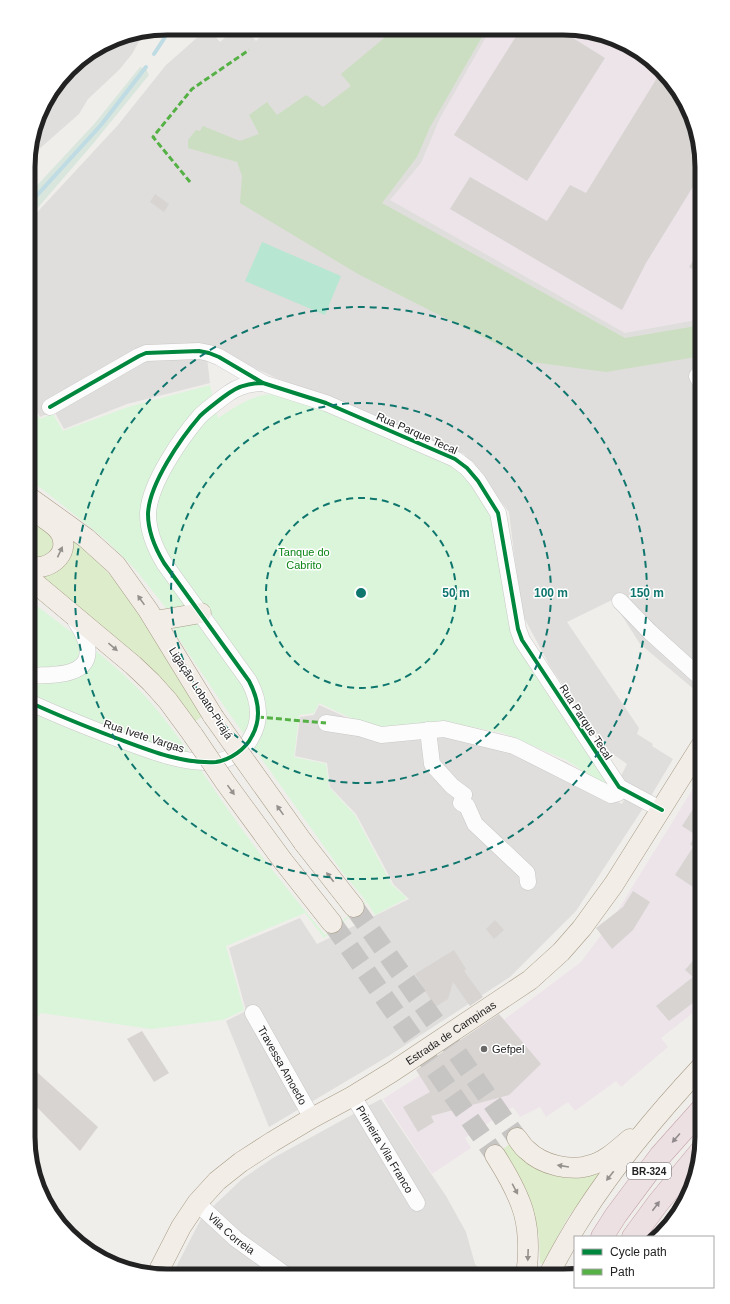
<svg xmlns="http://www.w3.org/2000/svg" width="730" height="1304" viewBox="0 0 730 1304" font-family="Helvetica,sans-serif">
<rect width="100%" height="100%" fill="#f0eeeb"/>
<path fill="#dfdedc" d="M208 28 220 42 236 28H245L256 41 268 29 590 31 654 62 702 167V696L640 644 612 600 567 622 639 728 637 734 653 744 652 746 673 759 651 796 576 911 510 977 387 1057 269 1127 226 1021 246 1011 229 948 300 918 317 944 409 899 394 885 356 814 330 787 327 763 295 756 300 717 314 715 319 705 350 719 348 721 451 725 503 735 566 762 601 784 597 791 622 804 631 786 619 780 627 764 610 752 551 668 521 612 509 512 464 454 274 377 237 360 207 358 210 383 127 404 64 429 54 411 40 417 29 398V221L118 125 166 65Z
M144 33 132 54 119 70 88 99 79 114 29 158V149L42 105 75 63 114 38Z
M381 1099 446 1196 466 1232 475 1264 484 1276 172 1275 202 1217 242 1179 273 1158Z"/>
<path fill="#ede4e9" d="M490 30 590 31 654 62 695 122 702 167V319L625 333 390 200 421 163 440 118Z
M702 774V1006L661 1038 668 1047 621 1087 616 1081 575 1111 568 1102 546 1117 540 1107 520 1117 513 1107 465 1138 471 1148 432 1174 383 1099 493 1028 581 962 610 923Z"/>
<path fill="#ddeccb" d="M29 513 43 523 56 543 47 558 29 561Z
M69 536C128 581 165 654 203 716L194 722 38 578 54 573 60 569Z
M511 1143 533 1165 548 1174 567 1178 585 1177 605 1167 567 1219 543 1264 540 1263 539 1237 527 1191 502 1150Z"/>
<path fill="#cbdec1" d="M395 29 486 30 430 127 417 157 382 203 625 338 702 325V356L606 372 532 362 358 274 240 203 242 176 237 162 188 148V140L196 130 200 131 203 126 240 141 259 134 249 115 267 102 277 115 306 95 323 107 351 86 341 74Z"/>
<path fill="#d9e6de" d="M140 67 146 69 149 75 92 145 29 218V194L95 123Z"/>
<path fill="#daf5da" d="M210 385 218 418C235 407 254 393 276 394 282 395 288 397 294 398L444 462 460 472 476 490 491 514 512 637 556 707 606 781 604 783 600 782 566 760 503 733 451 723 379 728 350 721 351 718 319 703 314 713 299 715 294 757 326 764 329 787 355 815 392 885 407 898 375 915 367 902 324 938 305 913 226 946 244 1010 223 1020 151 1029 41 1013 28 1029 29 600C68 630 111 659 145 696 176 730 200 770 227 808 257 852 291 894 325 935L366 901 343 873 226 709 177 636 166 608 135 569 107 541 60 503 29 479V401L40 419 53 414 63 431 128 407Z"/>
<path fill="#b7e6d2" d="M262 242 341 276 325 315 245 281Z"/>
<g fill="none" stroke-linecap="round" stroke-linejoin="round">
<path stroke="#bfdbe3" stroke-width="4" d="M154 54 171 28
M29 204 101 125 146 67"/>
</g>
<path fill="#d7d4d2" d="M520 30H560L605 58 527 181 454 135Z
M657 78 671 86 695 122 702 172 646 263 622 310 450 209 470 177 547 221 570 185 586 193Z
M155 194 169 204 164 212 150 202Z
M702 247V275L689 267Z
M702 795V893L675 875 693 847 690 844 696 835 682 826Z
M633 891 650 902 633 930 612 949 596 928 623 907Z
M495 920 504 930 494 939 486 929Z
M454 950 466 969 464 971 483 997 470 1006 453 982 448 999 435 1007 415 974Z
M702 950V996L669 1021 656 1006 693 977 685 970Z
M499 1014 541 1064 509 1095 431 1116 434 1122 418 1132 403 1107 430 1092 416 1070Z
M142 1031 169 1073 154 1082 127 1039Z
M28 1064 98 1127 80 1151 28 1098Z"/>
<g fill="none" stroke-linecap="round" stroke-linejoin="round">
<path stroke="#c7c5c3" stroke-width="20" stroke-dasharray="20 10" stroke-linecap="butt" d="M354 907 517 1138
M332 923 495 1155"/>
<defs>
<g id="minor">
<path d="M697 376 702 386"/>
<path d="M50 407 139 356 146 353 199 351 209 353 219 357 263 383 326 403 455 459 467 468 478 481 498 513 518 629 522 640 619 787 662 810"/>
<path d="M620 601 650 632 702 679"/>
<path d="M29 675C36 676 43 675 50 675 93 673 96 652 75 620"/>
<path d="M29 702C57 715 87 727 116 738 148 750 182 764 216 762 230 760 246 749 252 736 262 718 258 698 249 681L164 563C155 548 148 532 148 514 149 484 181 438 200 416 205 411 223 397 229 393 239 386 250 383 263 383"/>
<path d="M326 723 359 728 381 735 444 729 514 746 611 795 618 793 619 787"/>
<path d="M428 730 432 764 452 786 464 795 461 803 467 806 475 824 527 873 528 882"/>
<path id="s1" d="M253 1013 312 1118"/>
<path id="s2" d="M353 1096 417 1203"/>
<path id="s3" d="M197 1203 236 1239 286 1275"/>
</g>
<g id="major">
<path d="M29 497 86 538 116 565 148 610 213 716"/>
<path d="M29 566C47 572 71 555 61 534 58 528 51 523 45 519"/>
<path d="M29 578 133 665 151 682 168 701 193 735"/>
<path d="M155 621 201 613"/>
<path d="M303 842 354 907"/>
<path d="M283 861 332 923"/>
<path d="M517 1138C520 1142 523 1147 527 1150 542 1165 571 1172 591 1165 606 1161 618 1149 630 1139"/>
<path d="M495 1155C523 1199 533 1224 526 1276"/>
<path id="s4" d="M158 1275 160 1268 181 1227 197 1203 217 1181 241 1162 272 1142 312 1118 353 1096 392 1072 530 980 561 952 582 928 614 884 702 744"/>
<path d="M548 1276C559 1255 570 1235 583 1215 617 1162 659 1112 702 1066"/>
</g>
<path id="highway" d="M602 1237 616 1215 660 1156 702 1109
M633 1237 658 1203 700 1152"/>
</defs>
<use href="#minor" stroke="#c9c8c7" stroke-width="17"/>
<use href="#major" stroke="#a79c86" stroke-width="21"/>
<use href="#highway" stroke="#c5a2ac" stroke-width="23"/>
<use href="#minor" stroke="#fdfcfc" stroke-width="16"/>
<use href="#major" stroke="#f3ede7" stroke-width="20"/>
<use href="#highway" stroke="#ece0e2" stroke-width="22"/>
<defs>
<path id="major-bridge" d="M213 716 303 842
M193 735 225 782 283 861"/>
</defs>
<use href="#major-bridge" stroke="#a79c86" stroke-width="21" stroke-linecap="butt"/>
<use href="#major-bridge" stroke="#f3ede7" stroke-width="20"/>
<path stroke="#55b145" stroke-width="3" stroke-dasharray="6 3" stroke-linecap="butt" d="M190 182 153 137 192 89 249 50
M258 717 326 723"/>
<defs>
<path id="cycleway" d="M50 407 139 356 146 353 199 351 209 353 219 357 263 383 326 403 455 459 467 468 478 481 498 513 518 629 522 640 619 787 662 810
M29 702C57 715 87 727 116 738 148 750 182 764 216 762 230 760 246 749 252 736 262 718 258 698 249 681L164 563C155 548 148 532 148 514 149 484 181 438 200 416 205 411 223 397 229 393 239 386 250 383 263 383"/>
</defs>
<use href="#cycleway" stroke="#fff" stroke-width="6"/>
<use href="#cycleway" stroke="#00873e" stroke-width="4"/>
</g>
<defs><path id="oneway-solid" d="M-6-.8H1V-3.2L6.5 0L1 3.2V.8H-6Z"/></defs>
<g fill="#95928e">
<use href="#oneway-solid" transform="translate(60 552) rotate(-65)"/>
<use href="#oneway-solid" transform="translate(141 600) rotate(-125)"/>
<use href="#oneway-solid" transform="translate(113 647) rotate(40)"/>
<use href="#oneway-solid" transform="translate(231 790) rotate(54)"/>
<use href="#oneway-solid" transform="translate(280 810) rotate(-125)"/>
<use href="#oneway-solid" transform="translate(330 877) rotate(-128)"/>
<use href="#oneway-solid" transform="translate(563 1166) rotate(-171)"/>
<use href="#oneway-solid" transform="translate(610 1176) rotate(128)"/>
<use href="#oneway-solid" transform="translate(515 1189) rotate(62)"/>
<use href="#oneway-solid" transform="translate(528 1255) rotate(92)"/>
</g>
<g fill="#918a8c">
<use href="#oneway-solid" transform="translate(676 1138) rotate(131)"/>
<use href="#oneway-solid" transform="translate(656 1206) rotate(-53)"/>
</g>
<g fill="none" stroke="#0f766e" stroke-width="2" stroke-dasharray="7 5">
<circle cx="361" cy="593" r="95"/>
<circle cx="361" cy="593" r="190"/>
<circle cx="361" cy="593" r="286"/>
</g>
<circle fill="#6a6968" stroke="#fff" stroke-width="1.5" cx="484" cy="1049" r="4"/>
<g text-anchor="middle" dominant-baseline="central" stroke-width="3" stroke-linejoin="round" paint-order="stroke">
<rect fill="#fff" stroke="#646464" stroke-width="1" x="627" y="1163" width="44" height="16" rx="3"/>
<g font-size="10" font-weight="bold" fill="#222">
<text x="649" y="1171">BR-324</text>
</g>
<g font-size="11" fill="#222" stroke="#fff">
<text transform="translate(417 433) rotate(24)">Rua Parque Tecal</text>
<text transform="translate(201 693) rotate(57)">Ligação Lobato-Pirajá</text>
<text transform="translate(586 722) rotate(57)">Rua Parque Tecal</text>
<text transform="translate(144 736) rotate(18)">Rua Ivete Vargas</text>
<text stroke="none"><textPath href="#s4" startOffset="389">Estrada de Campinas</textPath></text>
<text stroke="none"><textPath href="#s1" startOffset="60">Travessa Amoedo</textPath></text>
<text stroke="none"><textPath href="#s2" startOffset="62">Primeira Vila Franco</textPath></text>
<text stroke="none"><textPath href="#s3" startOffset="46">Vila Correia</textPath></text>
</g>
<g font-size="11" fill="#0c8416" stroke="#fff">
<text x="304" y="552">Tanque do<tspan x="304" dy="13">Cabrito</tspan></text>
</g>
<g font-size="11" fill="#222" stroke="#fff" text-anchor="start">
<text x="492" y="1049">Gefpel</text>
</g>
</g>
<path d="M0 0H730V1304H0ZM167 35H563A132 132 0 0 1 695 167V1137A132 132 0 0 1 563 1269H167A132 132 0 0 1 35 1137V167A132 132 0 0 1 167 35Z" fill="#fff" fill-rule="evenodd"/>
<path fill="none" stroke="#222" stroke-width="5" d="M167 35H563A132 132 0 0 1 695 167V1137A132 132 0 0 1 563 1269H167A132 132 0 0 1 35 1137V167A132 132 0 0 1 167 35Z"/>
<circle cx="361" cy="593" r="6" fill="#0f766e" stroke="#fff" stroke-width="2"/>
<g font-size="12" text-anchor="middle" font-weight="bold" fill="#0f766e" stroke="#fff" stroke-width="3" stroke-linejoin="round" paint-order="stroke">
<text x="456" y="597">50 m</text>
<text x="551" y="597">100 m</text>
<text x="647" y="597">150 m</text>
</g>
<rect x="574" y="1236" width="140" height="52" fill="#ffffff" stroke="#a7a7a7"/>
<rect x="582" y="1249" width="20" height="6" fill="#00873e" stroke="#a7a7a7"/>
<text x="610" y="1256" font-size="12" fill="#222222">Cycle path</text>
<rect x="582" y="1269" width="20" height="6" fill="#55b145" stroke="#a7a7a7"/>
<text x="610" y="1276" font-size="12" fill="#222222">Path</text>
</svg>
